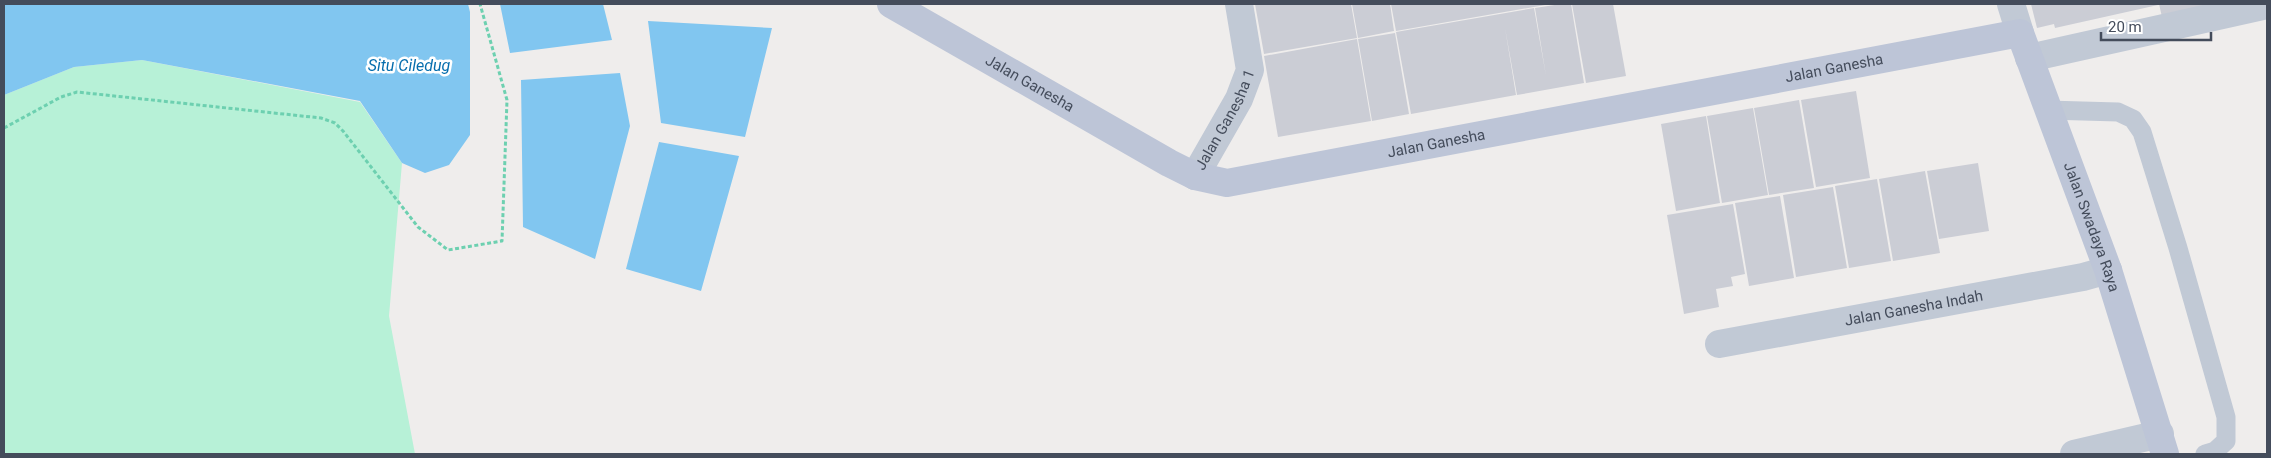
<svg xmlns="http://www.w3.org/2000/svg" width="2271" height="458" viewBox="0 0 2271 458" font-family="Roboto,sans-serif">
<rect width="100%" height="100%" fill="#efedec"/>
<path fill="#b7f1d7" d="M142 60 360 102 402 163 389 316 415 454H4V95L74 67Z"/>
<path fill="#81c6f0" d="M4 4H468L470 12V135L449 165 425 173 402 163 360 101 142 60 74 67 4 95Z
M500 4H603L612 40 510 53Z
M648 21 772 28 745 137 661 123Z
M620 73 630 126 595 259 523 227 521 80Z
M659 142 739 156 701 291 626 269Z"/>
<path fill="#cbcdd5" d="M1255 4H1351L1357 38 1264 54Z
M1352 4H1390L1394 31 1358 38Z
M1391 4H1545V5L1396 31Z
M1561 4H1571L1584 83 1517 95 1505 28 1516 95 1411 114 1396 32 1534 8 1546 76 1535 8Z
M1572 4H1613L1626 76 1586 83Z
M2031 4H2158V5L2055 28 2054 24 2037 28Z
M2159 4H2216L2162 17Z
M1395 33 1409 114 1372 121 1358 39Z
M1357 39 1371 121 1278 137 1264 56Z
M1856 91 1870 178 1816 187 1801 100Z
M1799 100 1814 188 1769 195 1754 108Z
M1753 108 1768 195 1722 203 1707 116Z
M1706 116 1720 203 1676 211 1661 124Z
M1978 163 1989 231 1939 239 1927 171Z
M1925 171 1940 253 1893 261 1879 179Z
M1877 179 1891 261 1849 268 1835 186Z
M1833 187 1847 268 1796 277 1783 195Z
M1780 196 1794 278 1749 286 1735 203Z
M1733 204 1745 274 1731 277 1733 286 1716 289 1719 307 1684 314 1667 215Z"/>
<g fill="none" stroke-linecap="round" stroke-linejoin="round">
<path stroke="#6dd0b0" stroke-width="3" stroke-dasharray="4 2.5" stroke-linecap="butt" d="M4 128 61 97 77 92 321 118 335 123 343 131 418 227 448 250 502 241 507 100 480 4"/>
<path stroke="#c1c9d5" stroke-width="19" d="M2047 110 2118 112 2133 119 2142 132 2178 248 2226 417V441L2215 451 2205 454"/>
<g stroke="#c1c9d5" stroke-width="28">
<path d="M2011 4 2020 33"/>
<path d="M2029 58 2267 5"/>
<path id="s1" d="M1195 176 1239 99 1250 70 1239 4"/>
<path id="s2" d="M1719 344 2083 277 2108 270"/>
<path d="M2074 454 2160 434"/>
</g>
<path stroke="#bdc5d7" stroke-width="28" id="s3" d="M891 4 1169 163 1195 176 1227 183 2020 33 2108 270 2165 454"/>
</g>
<g text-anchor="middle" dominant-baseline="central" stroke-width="5" stroke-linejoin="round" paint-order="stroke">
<g font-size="15" fill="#444c5b" stroke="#fff">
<text stroke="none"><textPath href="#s3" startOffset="1000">Jalan Ganesha</textPath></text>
<text stroke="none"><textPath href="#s3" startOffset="160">Jalan Ganesha</textPath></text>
<text stroke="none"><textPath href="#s1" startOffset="64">Jalan Ganesha 1</textPath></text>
<text stroke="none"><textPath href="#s3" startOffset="595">Jalan Ganesha</textPath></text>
<text stroke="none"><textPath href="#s3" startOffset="1396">Jalan Swadaya Raya</textPath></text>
<text stroke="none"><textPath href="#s2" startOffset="198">Jalan Ganesha Indah</textPath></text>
</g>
<g font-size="16" font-style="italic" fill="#056dad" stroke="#fff">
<text x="409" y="65">Situ Ciledug</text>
</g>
</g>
<rect width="2271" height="458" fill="none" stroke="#444c5b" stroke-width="10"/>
<path d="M2101 32v8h110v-8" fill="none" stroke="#444c5b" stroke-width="2.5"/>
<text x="2108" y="32" font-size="15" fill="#444c5b" stroke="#ffffff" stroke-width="4" paint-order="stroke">20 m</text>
</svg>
